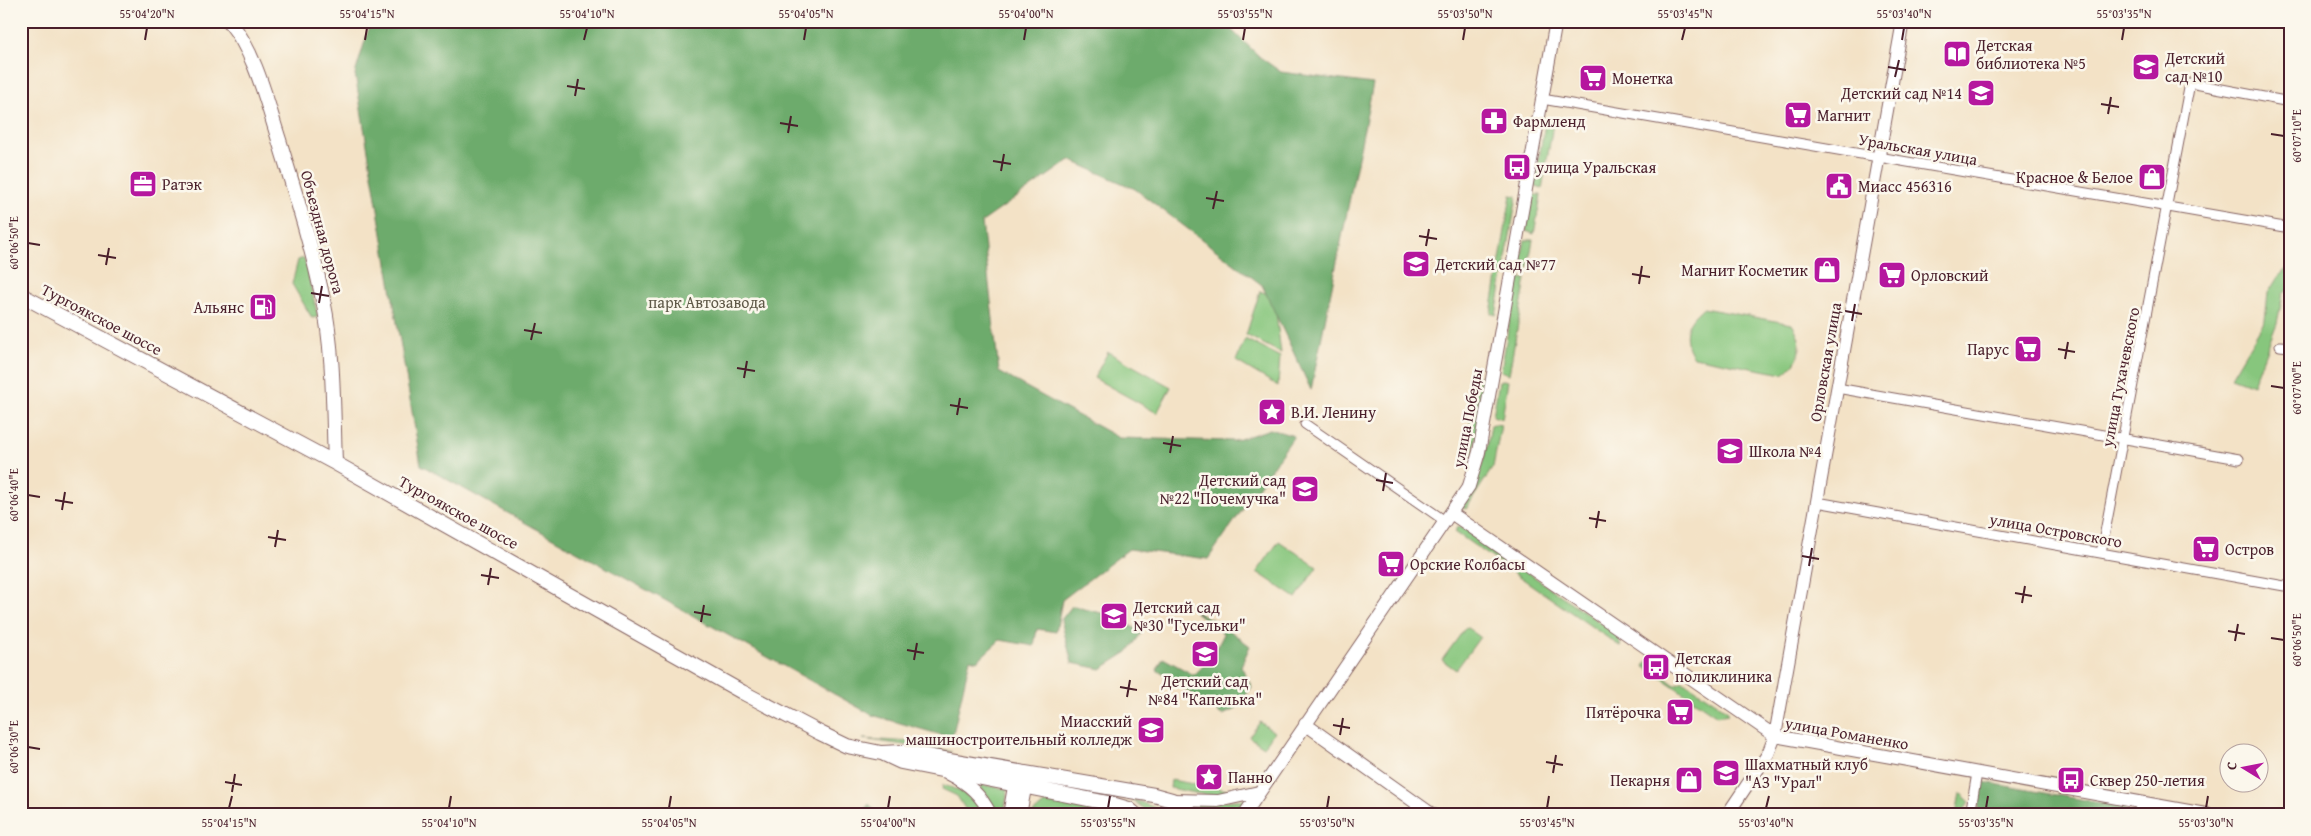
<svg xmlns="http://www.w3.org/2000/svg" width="2311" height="836" viewBox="0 0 2311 836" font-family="'Gentium Book Plus',serif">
<rect width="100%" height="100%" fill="#fbf7ec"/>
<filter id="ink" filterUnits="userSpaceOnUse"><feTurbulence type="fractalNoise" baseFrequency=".02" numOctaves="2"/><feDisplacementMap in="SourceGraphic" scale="10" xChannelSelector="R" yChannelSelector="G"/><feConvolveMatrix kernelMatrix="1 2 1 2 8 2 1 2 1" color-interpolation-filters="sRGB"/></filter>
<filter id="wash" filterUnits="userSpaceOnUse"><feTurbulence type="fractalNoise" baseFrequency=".0096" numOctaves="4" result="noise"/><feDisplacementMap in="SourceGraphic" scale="20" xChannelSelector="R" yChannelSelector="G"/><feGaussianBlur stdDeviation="1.12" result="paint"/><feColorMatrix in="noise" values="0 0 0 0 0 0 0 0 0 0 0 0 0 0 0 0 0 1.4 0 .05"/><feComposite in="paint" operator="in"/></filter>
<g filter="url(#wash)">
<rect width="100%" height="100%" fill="#f3e2c6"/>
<path fill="#87c67d" stroke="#687254" d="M1545 124 1553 125 1542 189 1534 186Z
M1511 195 1517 196 1496 315 1491 313Z
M1533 195H1541L1534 234 1526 231Z
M1525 240H1533L1527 272 1519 269Z
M304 258 318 317 312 318 292 284 298 260Z
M2290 266V288L2283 294 2277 323 2253 385 2231 377 2265 320 2268 293 2278 277Z
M1517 278 1526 279 1509 374 1501 371Z
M1260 291 1274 297 1281 353 1246 335Z
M1703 308 1792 324C1805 343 1802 361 1783 374L1694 357C1681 339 1685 321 1703 308Z
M1245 339 1280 357 1278 386 1236 361Z
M1108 352 1171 387 1157 413 1094 378Z
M1479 376 1486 378 1473 452 1471 455 1466 447Z
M1503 380 1508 381 1502 419 1493 416 1499 381Z
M1494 424 1501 425 1493 467 1466 509 1462 507C1479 481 1486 456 1491 425Z
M1457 527H1462L1618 635 1621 647 1455 532Z
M1279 541 1317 567 1296 598 1257 572Z
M1466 627 1480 637 1456 670 1442 660Z
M1649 660 1654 664 1653 667 1656 669 1659 667 1663 669 1660 674 1675 685 1683 681 1728 711V714L1717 716 1644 666Z
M1260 722 1274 732 1264 747 1249 737Z
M863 739 915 742 952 752Z
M1171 780 1233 791C1217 801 1188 791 1170 788Z
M977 784 1008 789 1004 815H997L988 796Z
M943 785C962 790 975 799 985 815H969L957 796 942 789Z
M1960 793 1970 802 1965 808 1964 815H1956Z
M1130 798 1173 815H1152Z
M1251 799 1240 815H1205L1189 803Z
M1055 802 1112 812 1119 815H1031L1044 804Z"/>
<path fill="#6dab6c" stroke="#5c654c" d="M371 21H1222L1260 57 1281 72 1373 84 1311 390 1262 285 1135 189 1070 160 982 222 999 372 1119 438 1234 441 1270 429 1294 436 1208 559 1129 549 1062 600 1056 632 1037 629 1034 646 1000 640 977 661 970 659 952 738 872 715 421 465 355 74Z
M1072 606 1110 615 1142 632 1128 652 1101 669 1072 663 1061 620Z
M1194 611 1218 622 1250 646 1241 666 1252 687 1235 710 1222 715 1157 670 1163 658 1194 675 1212 657 1224 634Z
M1983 782 2125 807 2126 815H1977Z
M869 804 879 815H860Z"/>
</g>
<g filter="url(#ink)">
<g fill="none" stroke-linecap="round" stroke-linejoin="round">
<defs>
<path id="street" d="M1542 99 2290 228
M2280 346 2290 347
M1837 388 2239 459
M1305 424 1445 521
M1817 502 2290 587
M2101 553 2190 83 2290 102
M1970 815 1977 773
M2138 815 2141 802"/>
<path id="secondary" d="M1451 513 1775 736 2211 815
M1305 724 1433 815
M949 774C969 784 981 795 991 815
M1172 800 1218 801 1259 792
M1009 815 1016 775
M1020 815 1027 778
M1244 815 1469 486 1479 452 1556 21
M1727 815 1768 754 1775 736 1903 21"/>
<path id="primary" d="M229 21C256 54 266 100 279 140 295 193 312 246 323 300 334 350 333 411 335 463
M21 295 335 463 742 692 820 733 847 746 881 753 903 752 1154 795 1172 800 1193 815
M884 754 901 762 1108 803 1129 809 1136 815"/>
</defs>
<use href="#street" stroke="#856361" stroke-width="11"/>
<use href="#secondary" stroke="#856361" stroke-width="14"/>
<use href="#primary" stroke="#856361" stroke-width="16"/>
<use href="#street" stroke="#fff" stroke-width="9"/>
<use href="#secondary" stroke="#fff" stroke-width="12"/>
<use href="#primary" stroke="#fff" stroke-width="14"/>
</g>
</g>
<path fill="none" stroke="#4a1f2b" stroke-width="2" d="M145 40 147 28M365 40 367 28M584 40 587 28M804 40 806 28M1024 40 1026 28M1243 40 1245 28M1463 40 1465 28M1682 40 1685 28M1902 40 1904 28M2122 40 2124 28M1888 67 1906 70M1895 77 1899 60M567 86 585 89M575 96 578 79M2101 104 2119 107M2108 114 2111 97M780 123 798 126M788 133 791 116M2271 134 2284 136M993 161 1011 164M1001 171 1004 154M1206 198 1224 201M1213 209 1217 191M1419 236 1437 239M28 243 40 245M1426 246 1429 229M98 255 116 258M106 265 109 248M1632 274 1650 277M1639 284 1642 266M311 293 329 296M319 303 322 286M1845 311 1862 314M1852 321 1855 304M524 330 542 333M531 340 535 323M2058 349 2075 352M2065 359 2068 342M737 368 755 371M744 378 747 361M2271 386 2284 388M950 405 968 408M957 415 960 398M1163 443 1181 446M1170 453 1173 436M1376 480 1393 483M1383 491 1386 473M28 495 40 497M55 500 73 503M62 510 65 492M1589 518 1606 521M1596 528 1599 511M268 537 286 540M275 547 278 530M1802 556 1819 559M1809 566 1812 548M481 575 499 578M488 585 491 568M2015 593 2032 596M2022 603 2025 586M694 612 711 615M701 622 704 605M2228 631 2245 634M2271 638 2284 640M2235 641 2238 624M907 650 924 653M914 660 917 643M1120 687 1137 690M1127 697 1130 680M1333 725 1350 728M1340 735 1343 718M28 747 40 749M1546 762 1563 765M1553 773 1556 755M225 782 242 785M232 792 235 774M229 808 232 796M449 808 451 796M669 808 671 796M888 808 890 796M1108 808 1110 796M1327 808 1329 796M1547 808 1549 796M1766 808 1769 796M1986 808 1988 796M2206 808 2208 796"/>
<defs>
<symbol id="library-square" viewBox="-11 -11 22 22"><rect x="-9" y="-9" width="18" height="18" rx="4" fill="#b5179e" stroke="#fbf7ec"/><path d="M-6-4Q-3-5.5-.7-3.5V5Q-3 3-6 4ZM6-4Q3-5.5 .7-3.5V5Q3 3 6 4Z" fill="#fff"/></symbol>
<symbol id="school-square" viewBox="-11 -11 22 22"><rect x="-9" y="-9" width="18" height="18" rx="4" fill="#b5179e" stroke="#fbf7ec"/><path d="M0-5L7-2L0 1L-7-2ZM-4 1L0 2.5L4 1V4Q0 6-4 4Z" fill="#fff"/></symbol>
<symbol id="supermarket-square" viewBox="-11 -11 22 22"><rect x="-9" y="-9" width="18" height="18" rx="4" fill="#b5179e" stroke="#fbf7ec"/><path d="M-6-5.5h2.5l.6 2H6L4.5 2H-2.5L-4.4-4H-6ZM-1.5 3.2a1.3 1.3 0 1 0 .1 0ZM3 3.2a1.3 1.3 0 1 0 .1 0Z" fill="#fff"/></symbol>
<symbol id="pharmacy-square" viewBox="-11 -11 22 22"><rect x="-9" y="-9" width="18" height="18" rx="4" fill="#b5179e" stroke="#fbf7ec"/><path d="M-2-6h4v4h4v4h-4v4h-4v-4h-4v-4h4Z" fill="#fff"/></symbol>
<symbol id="bus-square" viewBox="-11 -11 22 22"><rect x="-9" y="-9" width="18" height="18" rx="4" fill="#b5179e" stroke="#fbf7ec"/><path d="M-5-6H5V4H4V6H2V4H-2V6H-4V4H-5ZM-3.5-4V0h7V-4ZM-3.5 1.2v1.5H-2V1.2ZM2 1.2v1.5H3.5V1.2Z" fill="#fff"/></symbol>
<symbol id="shop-square" viewBox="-11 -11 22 22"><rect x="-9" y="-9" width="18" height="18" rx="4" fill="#b5179e" stroke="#fbf7ec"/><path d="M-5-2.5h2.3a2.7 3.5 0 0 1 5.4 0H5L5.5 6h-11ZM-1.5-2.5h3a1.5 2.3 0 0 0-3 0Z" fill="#fff"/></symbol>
<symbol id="office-square" viewBox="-11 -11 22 22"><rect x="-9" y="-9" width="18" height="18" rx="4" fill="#b5179e" stroke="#fbf7ec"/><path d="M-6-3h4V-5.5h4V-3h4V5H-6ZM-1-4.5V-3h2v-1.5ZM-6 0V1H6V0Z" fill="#fff"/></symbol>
<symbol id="civic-square" viewBox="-11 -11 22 22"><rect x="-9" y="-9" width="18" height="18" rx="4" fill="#b5179e" stroke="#fbf7ec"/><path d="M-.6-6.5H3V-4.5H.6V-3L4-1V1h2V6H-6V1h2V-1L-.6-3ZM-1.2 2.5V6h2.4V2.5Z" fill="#fff"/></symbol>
<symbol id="fuel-square" viewBox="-11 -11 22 22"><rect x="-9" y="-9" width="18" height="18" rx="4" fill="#b5179e" stroke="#fbf7ec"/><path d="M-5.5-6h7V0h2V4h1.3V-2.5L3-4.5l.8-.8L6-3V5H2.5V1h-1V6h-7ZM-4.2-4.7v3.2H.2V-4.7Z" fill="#fff"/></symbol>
<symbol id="sight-square" viewBox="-11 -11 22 22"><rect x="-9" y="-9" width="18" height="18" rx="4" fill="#b5179e" stroke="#fbf7ec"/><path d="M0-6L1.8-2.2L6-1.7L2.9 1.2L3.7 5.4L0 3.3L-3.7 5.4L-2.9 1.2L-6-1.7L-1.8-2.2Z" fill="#fff"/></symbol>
<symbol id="university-square" viewBox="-11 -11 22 22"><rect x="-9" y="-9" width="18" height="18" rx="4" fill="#b5179e" stroke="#fbf7ec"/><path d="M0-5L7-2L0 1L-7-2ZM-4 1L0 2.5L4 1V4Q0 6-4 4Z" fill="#fff"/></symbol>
</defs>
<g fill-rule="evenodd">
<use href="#library-square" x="1941" y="38" width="32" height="32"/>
<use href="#school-square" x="2130" y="51" width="32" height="32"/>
<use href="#supermarket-square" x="1577" y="62" width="32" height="32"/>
<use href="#school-square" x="1965" y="77" width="32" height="32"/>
<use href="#supermarket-square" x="1782" y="99" width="32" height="32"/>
<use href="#pharmacy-square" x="1478" y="105" width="32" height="32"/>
<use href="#bus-square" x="1501" y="151" width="32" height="32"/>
<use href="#shop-square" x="2136" y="161" width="32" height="32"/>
<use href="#office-square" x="127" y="168" width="32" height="32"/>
<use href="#civic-square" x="1823" y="170" width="32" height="32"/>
<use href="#school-square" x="1400" y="248" width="32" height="32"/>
<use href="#shop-square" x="1811" y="254" width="32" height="32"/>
<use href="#supermarket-square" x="1876" y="259" width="32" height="32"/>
<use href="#fuel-square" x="247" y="291" width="32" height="32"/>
<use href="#supermarket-square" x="2012" y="333" width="32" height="32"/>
<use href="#sight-square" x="1256" y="396" width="32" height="32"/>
<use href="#school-square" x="1714" y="435" width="32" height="32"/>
<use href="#school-square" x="1289" y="473" width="32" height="32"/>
<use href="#supermarket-square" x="2190" y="533" width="32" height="32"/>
<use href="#supermarket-square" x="1375" y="548" width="32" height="32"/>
<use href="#school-square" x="1098" y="600" width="32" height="32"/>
<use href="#school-square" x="1189" y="638" width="32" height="32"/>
<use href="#bus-square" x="1640" y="651" width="32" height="32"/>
<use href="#supermarket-square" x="1664" y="696" width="32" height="32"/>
<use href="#university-square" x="1135" y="714" width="32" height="32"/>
<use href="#school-square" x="1710" y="757" width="32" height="32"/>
<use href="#sight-square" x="1193" y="761" width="32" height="32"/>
<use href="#shop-square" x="1673" y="764" width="32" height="32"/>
<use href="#bus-square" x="2055" y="764" width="32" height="32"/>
</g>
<g text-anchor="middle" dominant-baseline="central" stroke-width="5" stroke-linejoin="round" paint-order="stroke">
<g font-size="16" fill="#4a1f2b" stroke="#fbf7ec" text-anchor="start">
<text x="1976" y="45">Детская<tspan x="1976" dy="18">библиотека №5</tspan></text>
<text x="2165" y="58">Детский<tspan x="2165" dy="18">сад №10</tspan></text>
<text x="1612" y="78">Монетка</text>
<text x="1962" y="93" text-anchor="end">Детский сад №14</text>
<text x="1817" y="115">Магнит</text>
<text x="1513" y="121">Фармленд</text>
<text x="1536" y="167">улица Уральская</text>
<text x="2133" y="177" text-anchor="end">Красное &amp; Белое</text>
<text x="162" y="184">Ратэк</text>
<text x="1858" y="186">Миасс 456316</text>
<text x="1435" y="264">Детский сад №77</text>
<text x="1808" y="270" text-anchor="end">Магнит Косметик</text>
<text x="1911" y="275">Орловский</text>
<text x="244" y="307" text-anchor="end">Альянс</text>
<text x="2009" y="349" text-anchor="end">Парус</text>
<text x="1291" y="412">В.И. Ленину</text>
<text x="1749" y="451">Школа №4</text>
<text x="1286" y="480" text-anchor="end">Детский сад<tspan x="1286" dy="18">№22 "Почемучка"</tspan></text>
<text x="2225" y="549">Остров</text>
<text x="1410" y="564">Орские Колбасы</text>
<text x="1133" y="607">Детский сад<tspan x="1133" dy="18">№30 "Гусельки"</tspan></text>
<text x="1675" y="658">Детская<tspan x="1675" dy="18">поликлиника</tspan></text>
<text x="1205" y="681" text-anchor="middle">Детский сад<tspan x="1205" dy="18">№84 "Капелька"</tspan></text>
<text x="1661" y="712" text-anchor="end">Пятёрочка</text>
<text x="1132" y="721" text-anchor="end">Миасский<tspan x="1132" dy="18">машиностроительный колледж</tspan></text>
<text x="1745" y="764">Шахматный клуб<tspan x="1745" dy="18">"АЗ "Урал"</tspan></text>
<text x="1228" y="777">Панно</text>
<text x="1670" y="780" text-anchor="end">Пекарня</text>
<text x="2090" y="780">Сквер 250-летия</text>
</g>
<g font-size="16" fill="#4a1f2b" stroke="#fbf7ec">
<text transform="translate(1918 149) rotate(10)">Уральская улица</text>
<text transform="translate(323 232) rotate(75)">Объездная дорога</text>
<text transform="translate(102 319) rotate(28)">Тургоякское шоссе</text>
<text transform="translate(1825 362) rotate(-80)">Орловская улица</text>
<text transform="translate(2120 377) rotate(-79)">улица Тухачевского</text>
<text transform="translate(1467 418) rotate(-79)">улица Победы</text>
<text transform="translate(459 512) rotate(29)">Тургоякское шоссе</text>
<text transform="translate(2056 530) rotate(10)">улица Островского</text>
<text transform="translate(1847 733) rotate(10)">улица Романенко</text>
</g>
<g font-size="16" fill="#5f5948" stroke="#fbf7ec">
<text x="707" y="302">парк Автозавода</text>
</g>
</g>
<rect width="2311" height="836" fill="none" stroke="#fbf7ec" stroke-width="55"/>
<g transform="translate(2244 768) rotate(280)"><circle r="24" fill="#fbf7ec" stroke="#b4a19f"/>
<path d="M0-4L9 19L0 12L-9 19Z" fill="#b5179e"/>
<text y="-8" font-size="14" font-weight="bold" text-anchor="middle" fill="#4a1f2b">С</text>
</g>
<rect x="28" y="28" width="2256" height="780" fill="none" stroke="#4a1f2b" stroke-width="2"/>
<g font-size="12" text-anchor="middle" fill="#4a1f2b">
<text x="147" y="18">55°04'20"N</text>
<text x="367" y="18">55°04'15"N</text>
<text x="587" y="18">55°04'10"N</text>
<text x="806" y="18">55°04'05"N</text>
<text x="1026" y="18">55°04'00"N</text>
<text x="1245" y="18">55°03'55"N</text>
<text x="1465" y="18">55°03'50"N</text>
<text x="1685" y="18">55°03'45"N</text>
<text x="1904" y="18">55°03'40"N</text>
<text x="2124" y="18">55°03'35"N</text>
<text transform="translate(2297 136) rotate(-90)" y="4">60°07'10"E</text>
<text transform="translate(14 243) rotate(-90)" y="4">60°06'50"E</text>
<text transform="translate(2297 388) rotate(-90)" y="4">60°07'00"E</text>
<text transform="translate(14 495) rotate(-90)" y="4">60°06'40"E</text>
<text transform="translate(2297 640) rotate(-90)" y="4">60°06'50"E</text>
<text transform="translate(14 747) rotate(-90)" y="4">60°06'30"E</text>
<text x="229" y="827">55°04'15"N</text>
<text x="449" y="827">55°04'10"N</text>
<text x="669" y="827">55°04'05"N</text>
<text x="888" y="827">55°04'00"N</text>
<text x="1108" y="827">55°03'55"N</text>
<text x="1327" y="827">55°03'50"N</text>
<text x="1547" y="827">55°03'45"N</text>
<text x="1766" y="827">55°03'40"N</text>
<text x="1986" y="827">55°03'35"N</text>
<text x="2206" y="827">55°03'30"N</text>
</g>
</svg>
